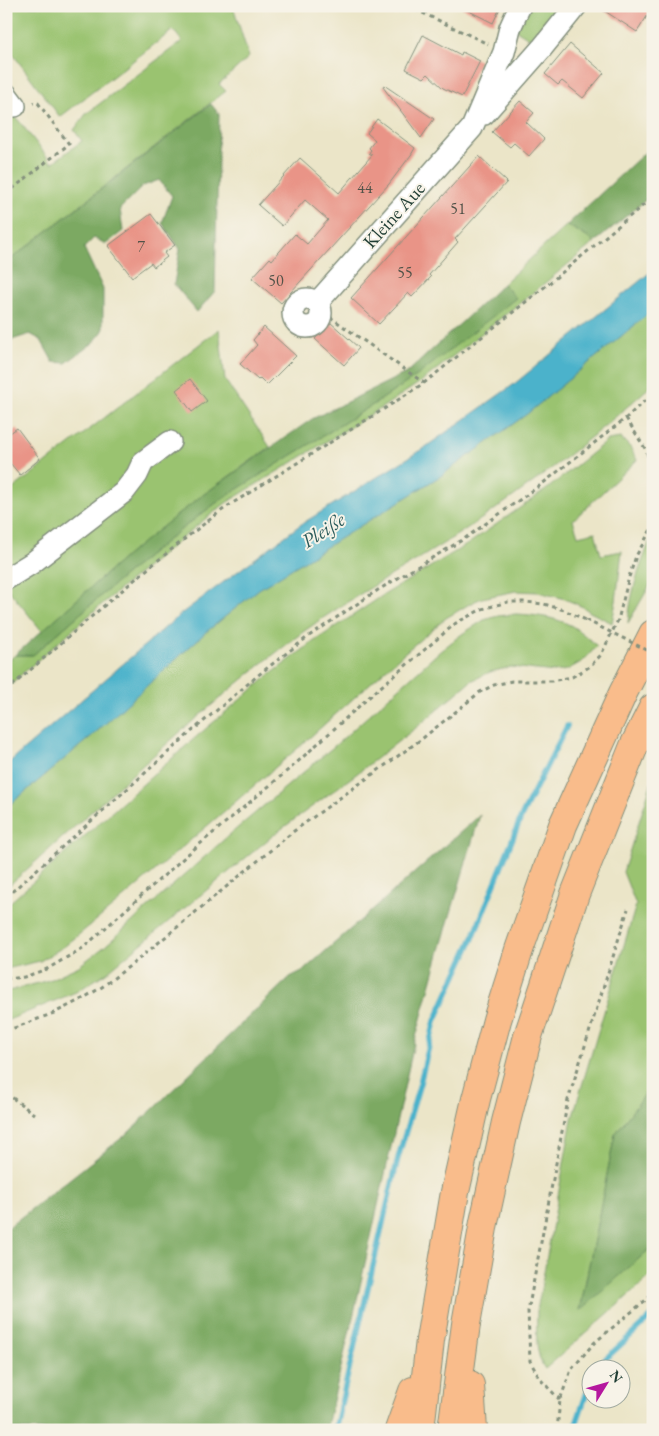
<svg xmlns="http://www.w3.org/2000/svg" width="659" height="1436" viewBox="0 0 659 1436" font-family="'EB Garamond',serif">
<rect width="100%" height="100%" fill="#f7f3e8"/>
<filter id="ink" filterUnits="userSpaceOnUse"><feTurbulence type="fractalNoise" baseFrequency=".02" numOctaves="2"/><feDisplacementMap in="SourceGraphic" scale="10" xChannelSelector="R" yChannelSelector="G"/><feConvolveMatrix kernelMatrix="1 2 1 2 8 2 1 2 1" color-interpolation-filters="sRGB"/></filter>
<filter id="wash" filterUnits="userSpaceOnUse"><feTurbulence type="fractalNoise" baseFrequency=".0096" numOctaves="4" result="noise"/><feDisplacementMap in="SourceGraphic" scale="20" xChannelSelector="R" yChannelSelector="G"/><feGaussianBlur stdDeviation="1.12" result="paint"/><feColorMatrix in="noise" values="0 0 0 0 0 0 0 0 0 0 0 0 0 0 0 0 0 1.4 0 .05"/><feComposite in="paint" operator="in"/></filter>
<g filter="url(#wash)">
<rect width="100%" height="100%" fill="#ebe5c8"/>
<path fill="#9ac36f" stroke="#5c8052" d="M6 6H233L249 57 219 84 226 91 6 263V199L13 193 6 185V116L12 112 52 163 82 141 74 130 86 114 182 41 173 30 60 117 6 45Z
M526 6H568L537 43 516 30Z
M567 225 595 242 545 283 422 381 383 407 226 503 204 520 101 605 6 688V663L15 655H33C95 601 156 546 223 498L379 401 418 375 510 291 503 284Z
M653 310V384C593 438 528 489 460 533 408 567 354 595 303 632 198 710 104 802 6 888V808L94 734 205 633 259 589 442 475 527 414Z
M219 329 225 380 270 447 200 497 127 555 42 631 6 587V494Z
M621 438 630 447 637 460 573 520 578 536 595 532 601 555 622 551 616 601 612 623 590 612 583 607 565 599 538 592 516 591 482 598 473 602 446 618 403 654 298 748 115 905 65 946 40 961 6 969V906L196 737 267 677 313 642 382 596 468 544 547 489 608 440Z
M653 537V580L628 623C630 594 639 568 650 541Z
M516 614C535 615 555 617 572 626 581 632 589 639 597 646L583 661 567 670 554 672 511 667 490 672 471 681 417 727 355 775 276 833 106 973 76 992 6 1021V991L13 990 49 980 79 966 104 947 228 836 338 743 439 652 462 634 484 620 498 616Z
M653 778V1084L615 1134 580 1310 653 1246V1274L545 1369C534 1353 537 1330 537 1311L572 1119 636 905 623 872Z"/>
<path fill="#7ba962" stroke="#4d734b" d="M211 104 219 114 215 291 197 312 174 284 180 249 162 223 172 196 159 180 143 186 120 209 123 231 106 244 94 238 84 248 103 289V331L93 343 66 363 53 362 41 340 30 334 6 342V263Z
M653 145V194L595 242 567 225Z
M503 284 516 298 418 375 379 401 223 498C156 546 95 601 33 655H15L127 555 200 497 312 419 408 372Z
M480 815 442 943 413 1048 354 1313 326 1430H6V1229L128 1133 290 977 304 970Z
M653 1084V1246L580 1311 615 1134Z"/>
<path fill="#4cb2cb" stroke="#367880" d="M653 270V310L527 414 442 475 259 589 205 633 94 734 6 808V765L182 613 300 525 424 448 513 385Z"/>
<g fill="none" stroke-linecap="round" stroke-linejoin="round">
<path stroke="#4cb2cb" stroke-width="5.5" d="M597 1368 602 1362 653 1315
M335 1430 398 1158 420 1083 435 1021 473 938 522 815 567 726
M574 1430 592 1378"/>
</g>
<g id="blocks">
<path fill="#e99487" d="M459 6H501L493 23Z
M597 6H653V7L637 32Z
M423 35 461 55 462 52 480 61 462 97 443 88 428 74 424 78 406 69Z
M570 44 604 73 583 98 562 81 558 85 545 74Z
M384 85 434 119 421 138 383 87Z
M520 101 534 113 526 122 544 139 529 156 514 143 510 147 492 132Z
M377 119 415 148 411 155 389 184 281 303 252 278 270 258 272 260 295 234 307 244 328 220 305 200 282 226 258 205 300 158 339 193 372 155 369 153 371 150 369 148 375 140 367 133Z
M479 156 507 182 455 239 458 242 429 275 431 277 412 297 408 293 379 324 351 298Z
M151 214 175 245 164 253 167 257 154 267 151 263 132 277 108 246Z
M330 322 359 348 344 365 315 339Z
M264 327 296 356 267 385 260 378 258 380 240 364 257 345 253 340Z
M190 379 207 401 192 412 176 390Z
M17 428 40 459 20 475 6 458V436Z"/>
</g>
</g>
<g filter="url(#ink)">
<use href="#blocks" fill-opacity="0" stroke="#85917e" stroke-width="1"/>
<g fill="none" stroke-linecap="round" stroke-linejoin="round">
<defs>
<path id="minor" d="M6 94 15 106
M484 114 542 48 576 6
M293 313a14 14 0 1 1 28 0a14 14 0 1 1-28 0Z
M317 303 472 128 504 52 510 28 520 6
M6 579 32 563 124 492 137 475 143 462 170 442"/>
<path id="highway" d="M470 1385 473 1430
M399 1430 413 1391
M420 1430 430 1340 455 1192 476 1099 497 1020 519 950 563 825 623 693 653 634
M452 1430 466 1324 484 1222 506 1122 528 1036 575 894 634 746 653 708"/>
</defs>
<use href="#minor" stroke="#85917e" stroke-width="24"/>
<use href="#highway" stroke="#85917e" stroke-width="30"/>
<path stroke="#85917e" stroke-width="3" stroke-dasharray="4 4" stroke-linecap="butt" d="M408 6 488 44
M6 194 69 144 38 103H33
M330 317 424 383
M626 418 646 450 653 472
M6 691C79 628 150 563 228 506L384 409 424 383 547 285 653 197
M6 897 191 732 262 672 309 636 378 590 464 539 542 484 626 418 653 393
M6 979 24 977 47 969 83 948 188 854 293 766 377 690 456 623 482 609 508 602H525L544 604 564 610 586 620
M6 1031 54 1013 82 999 102 987 135 962 294 831 423 738 480 692 494 685 512 681H552L572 677 589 667 601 655 618 620 629 577 636 556 653 526
M6 1093 34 1114
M560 1400 540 1379 530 1361 528 1311 568 1100 628 909
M557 1430 560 1400 571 1370 594 1343 653 1294"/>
<use href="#minor" stroke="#fff" stroke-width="21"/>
<use href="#highway" stroke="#f9bc8b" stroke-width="28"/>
<path stroke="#85917e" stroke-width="3" stroke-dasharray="4 4" stroke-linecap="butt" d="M586 620 653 653"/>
</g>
</g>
<g text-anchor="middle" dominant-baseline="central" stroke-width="4" stroke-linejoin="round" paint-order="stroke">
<g font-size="16" fill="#525349">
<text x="365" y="187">44</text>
<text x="458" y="208">51</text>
<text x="141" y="246">7</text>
<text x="405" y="272">55</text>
<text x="276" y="280">50</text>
</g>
<g font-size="19" fill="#1f3d34" stroke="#f7f3e8">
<text transform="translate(394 215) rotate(-48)">Kleine Aue</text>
</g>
<g font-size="20" font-style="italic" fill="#2a5a5a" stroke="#f7f3e8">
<text transform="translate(323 530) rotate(-33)">Pleiße</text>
</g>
</g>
<rect width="659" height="1436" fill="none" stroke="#f7f3e8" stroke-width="25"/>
<g transform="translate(606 1384) rotate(53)"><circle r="24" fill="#f7f3e8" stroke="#a1aaa0"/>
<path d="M0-4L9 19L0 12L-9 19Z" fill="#b5179e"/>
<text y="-8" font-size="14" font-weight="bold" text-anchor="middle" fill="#1f3d34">N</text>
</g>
</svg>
